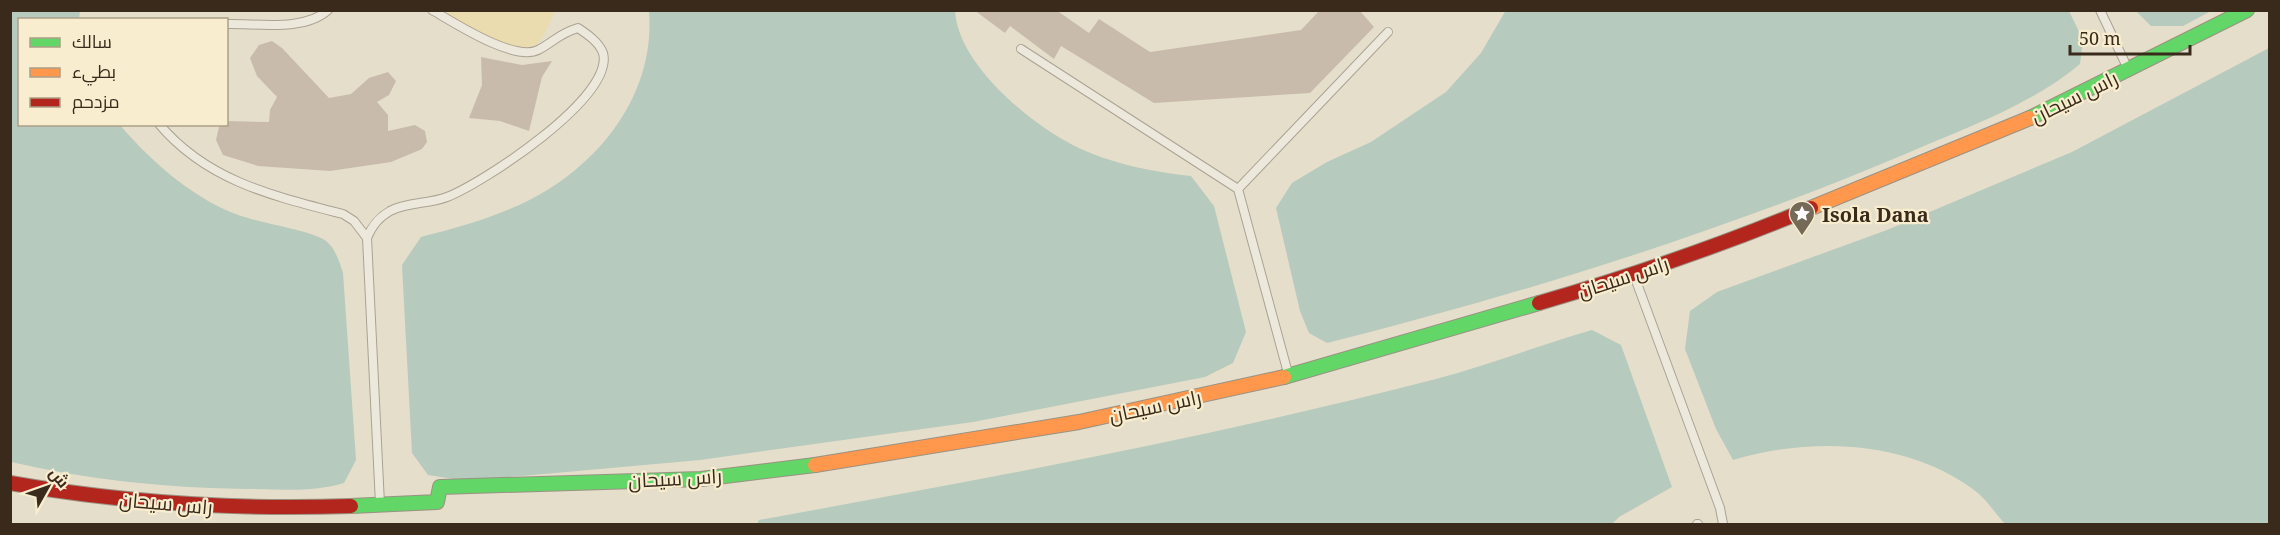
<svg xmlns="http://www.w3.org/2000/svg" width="2280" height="535" viewBox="0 0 2280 535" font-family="'Noto Serif',Cairo,serif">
<rect width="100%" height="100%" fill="#e5deca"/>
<path fill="#eadcaf" d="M437 11H555C545 32 540 53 514 55Z"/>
<path fill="#b6cabe" d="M11 10 80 11 79 19 20 20V124L120 125C151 162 200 205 248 218 267 224 306 230 323 239 335 246 339 261 343 273L356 460 344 483C309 493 283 489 248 489 168 488 89 480 11 462Z
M1506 10 2069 11 2083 40 2080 64C2030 106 1963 129 1903 155 1718 233 1522 294 1327 343L1309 333 1300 311 1276 208 1292 183 1327 162 1371 142 1446 92 1481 53Z
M649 11H955C958 67 1040 133 1088 152 1122 166 1155 172 1191 176L1214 206 1246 332 1233 363 1205 377 973 422 700 460 466 481 428 475 412 453 402 265 421 237C464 226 511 213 549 189 611 150 655 85 649 11Z
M2136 11H2211L2183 26H2151Z
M2269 48V524H2005C1996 514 1988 502 1978 493 1911 440 1813 436 1733 460L1716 429 1685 349 1690 311 1717 292 1887 230 2072 152Z
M1592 330 1621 345 1672 487 1619 517 1612 524H757L759 520C986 479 1212 437 1436 379 1488 365 1540 345 1592 330Z"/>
<path fill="#c9bbab" d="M974 10H1056L1089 33 1099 19 1150 52 1301 30 1320 10H1359L1374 27 1310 93 1154 103 1061 46 1054 59 1010 26 1005 33Z
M272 41 282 48 329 98 351 94 369 78 388 72 396 81 389 95 377 102 388 115V131L415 125 425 131 427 142 422 149 391 162 330 171 258 166 223 155 216 140 219 127 226 124V121L269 122 270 110 277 97 257 76 250 58 259 45Z
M481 57 522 65 552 61 542 77 529 131 500 121 469 118 482 85Z"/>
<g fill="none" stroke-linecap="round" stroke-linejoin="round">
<defs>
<path id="lane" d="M2100 10 2128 69
M226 24C256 23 304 32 328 10
M1021 49 1238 189 1388 32
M159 124C207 181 273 196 343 214L354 221 367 238
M1238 189 1288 373
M1635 278 1720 508 1723 524
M380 504 367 238C372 226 378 218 390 211 407 202 429 204 447 197 483 183 615 97 603 53 599 42 587 34 578 28 558 34 554 42 538 50 514 62 453 22 432 10
M1697 524H1698"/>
<path id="fast" d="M2030 118 2247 10
M1284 377 1539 303
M351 506 437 502 440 487 701 479 815 465"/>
<path id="slow" d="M1811 208 2030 118
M815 465 1079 422 1284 377"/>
<path id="jam" d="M1539 303C1632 276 1722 245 1811 208
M10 483C123 503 236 510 351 506"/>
</defs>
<use href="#lane" stroke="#aaa294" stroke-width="10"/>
<use href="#fast" stroke="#999284" stroke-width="16"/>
<use href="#slow" stroke="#999284" stroke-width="16"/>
<use href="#jam" stroke="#999284" stroke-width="16"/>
<use href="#lane" stroke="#ede8dc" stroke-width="8"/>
<use href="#fast" stroke="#63d668" stroke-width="14"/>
<use href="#slow" stroke="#ff974d" stroke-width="14"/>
<use href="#jam" stroke="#b3261e" stroke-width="14"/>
</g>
<defs>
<symbol id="sight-pin" viewBox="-11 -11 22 30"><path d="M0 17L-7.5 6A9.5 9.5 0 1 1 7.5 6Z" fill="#756958" stroke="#f8edcf"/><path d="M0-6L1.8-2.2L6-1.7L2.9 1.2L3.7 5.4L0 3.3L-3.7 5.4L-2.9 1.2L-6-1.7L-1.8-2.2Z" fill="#fff"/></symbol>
</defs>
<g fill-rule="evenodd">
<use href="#sight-pin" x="1787" y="199" width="30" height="40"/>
</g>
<g text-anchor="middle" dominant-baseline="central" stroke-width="4.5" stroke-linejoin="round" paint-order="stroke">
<g font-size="20" fill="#392a1b" stroke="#f8edcf">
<text transform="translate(2074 97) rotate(-26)">راس سيحان</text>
<text transform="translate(1623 277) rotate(-18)">راس سيحان</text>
<text transform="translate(1155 406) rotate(-12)">راس سيحان</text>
<text transform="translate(675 478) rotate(-3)">راس سيحان</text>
<text transform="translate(166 503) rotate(5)">راس سيحان</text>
</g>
<g font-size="20" font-weight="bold" fill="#392a1b" stroke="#f8edcf" text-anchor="start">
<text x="1822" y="214">Isola Dana</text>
</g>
</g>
<rect width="2280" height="535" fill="none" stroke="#392a1b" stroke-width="24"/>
<rect x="18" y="18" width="210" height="108" fill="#f8edcf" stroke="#ac9f87" stroke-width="1.5"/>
<rect x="30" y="38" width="30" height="9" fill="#63d668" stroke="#ac9f87" stroke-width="1.5"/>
<text x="72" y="48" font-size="18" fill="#392a1b">سالك</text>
<rect x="30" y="68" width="30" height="9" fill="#ff974d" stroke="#ac9f87" stroke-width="1.5"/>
<text x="72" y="78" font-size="18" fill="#392a1b">بطيء</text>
<rect x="30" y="98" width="30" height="9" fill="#b3261e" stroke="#ac9f87" stroke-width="1.5"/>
<text x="72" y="108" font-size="18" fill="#392a1b">مزدحم</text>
<g transform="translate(48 487) rotate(50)" stroke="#f8edcf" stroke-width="4.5" paint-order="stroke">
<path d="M0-4.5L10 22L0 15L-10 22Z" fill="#392a1b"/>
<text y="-9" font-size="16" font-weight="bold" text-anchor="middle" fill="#392a1b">ش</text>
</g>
<path d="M2070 45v9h120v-9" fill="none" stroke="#392a1b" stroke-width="3"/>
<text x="2079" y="45" font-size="18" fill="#392a1b" stroke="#f8edcf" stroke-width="4.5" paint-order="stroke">50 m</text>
</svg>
